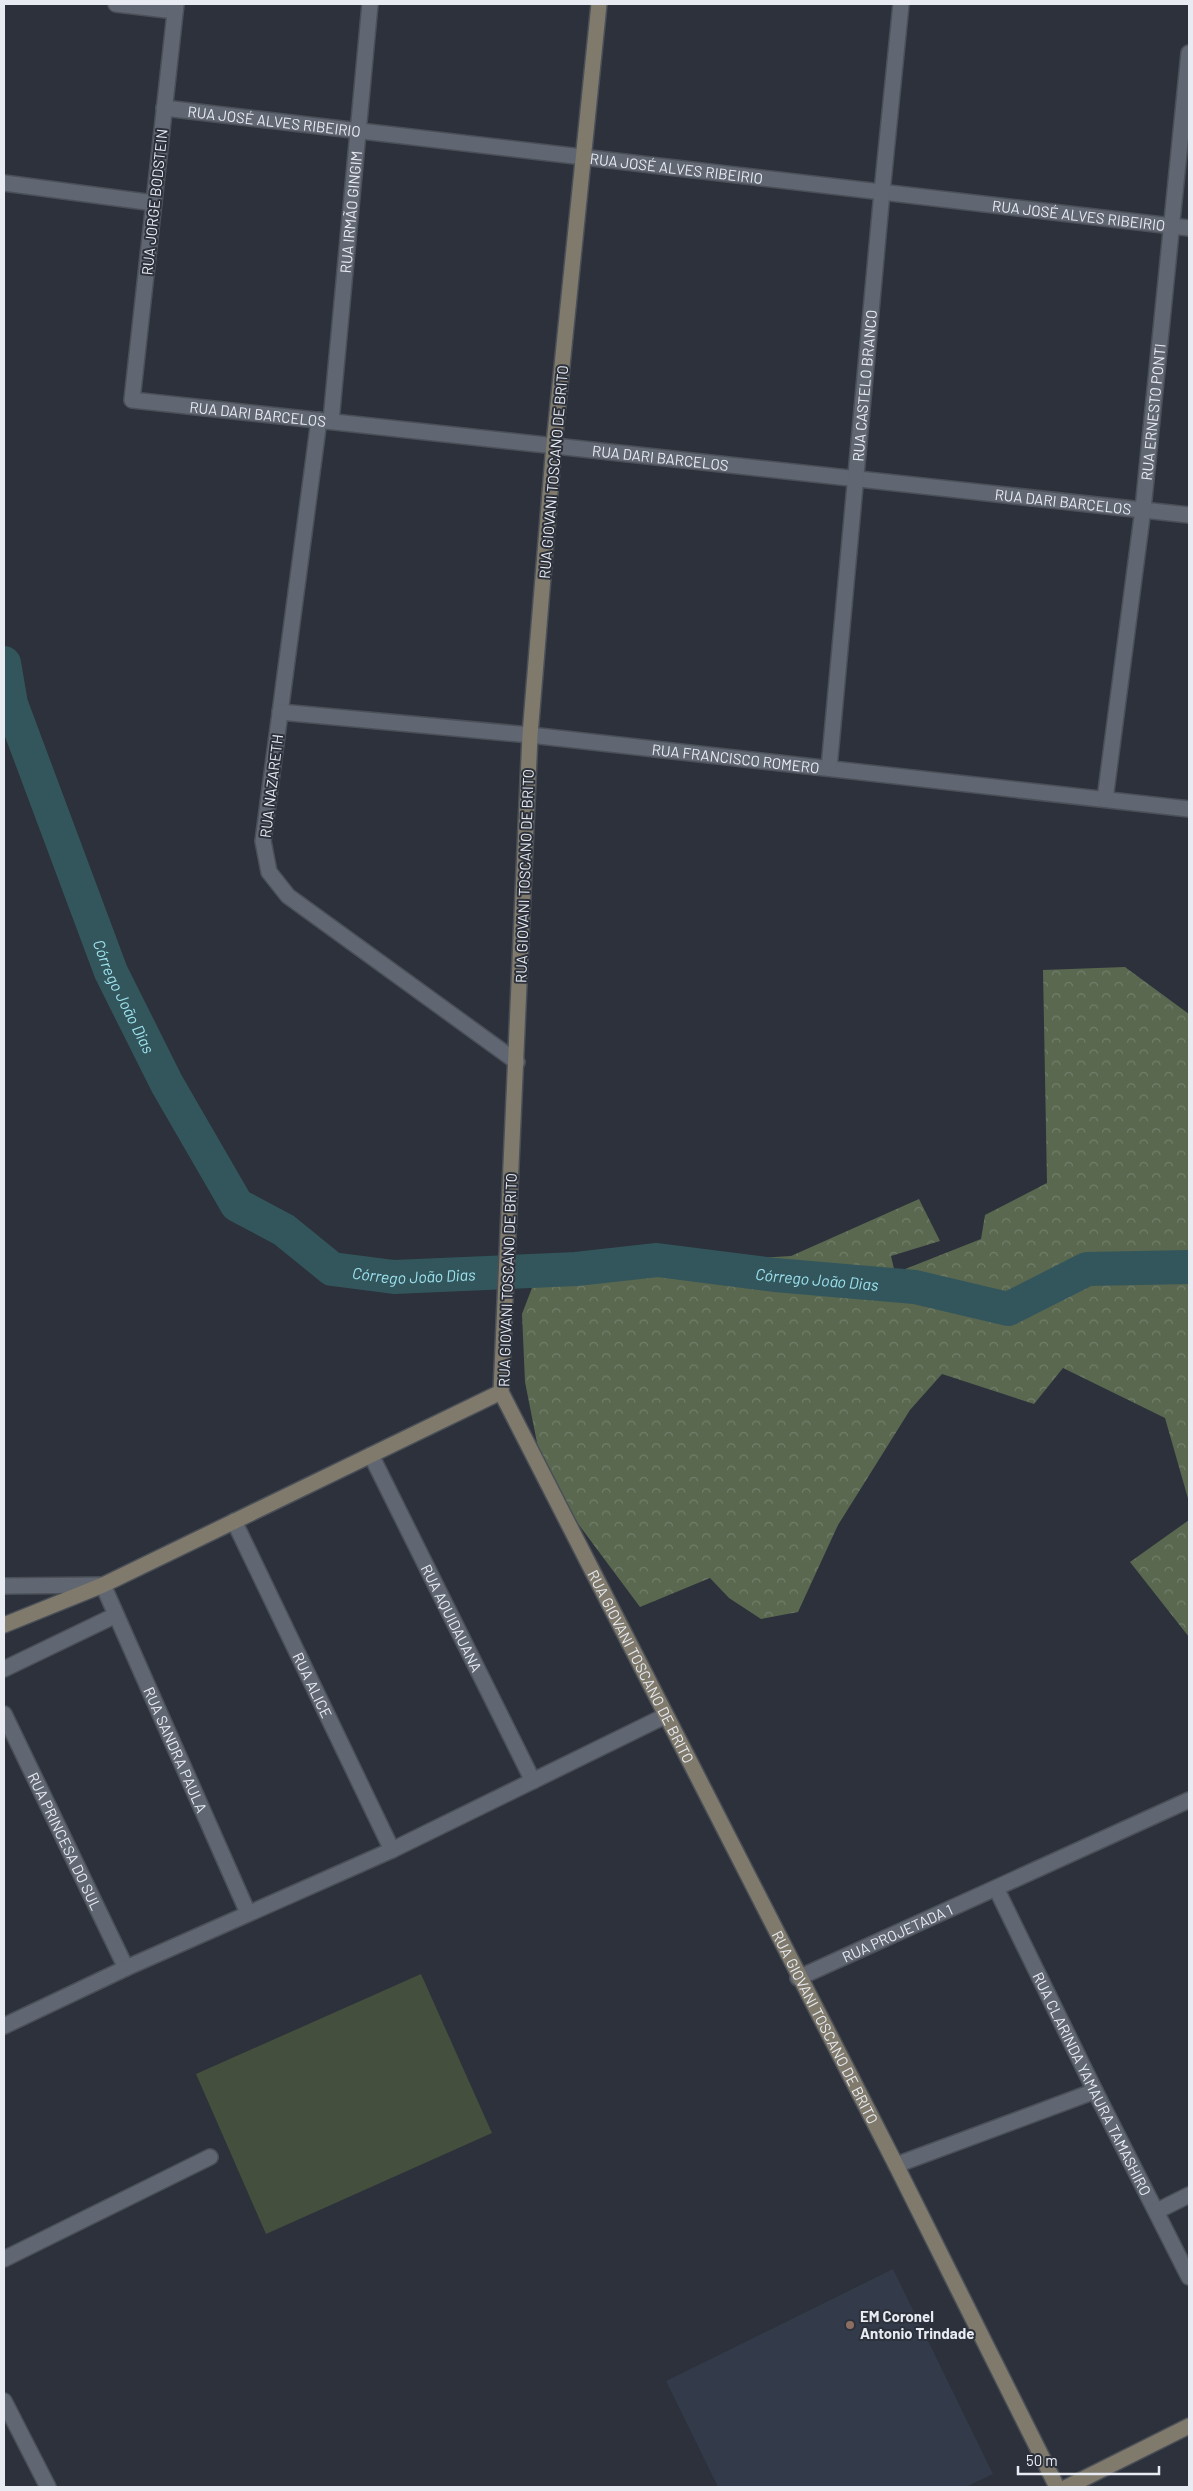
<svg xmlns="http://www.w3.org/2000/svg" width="1193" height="2491" viewBox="0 0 1193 2491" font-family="Barlow,sans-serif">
<defs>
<pattern id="forest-crowns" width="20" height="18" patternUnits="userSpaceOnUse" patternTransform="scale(1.25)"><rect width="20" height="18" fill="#5a6850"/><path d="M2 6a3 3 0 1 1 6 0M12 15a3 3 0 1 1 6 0" fill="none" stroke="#727e6a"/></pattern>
</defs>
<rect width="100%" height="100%" fill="#2c313b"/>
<path fill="#333a49" d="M893 2269 993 2474 966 2487H718L666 2381Z"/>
<path fill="#444f3d" d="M421 1974 492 2133 266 2234 196 2074Z"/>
<path fill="url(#forest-crowns)" d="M1125 967 1189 1014V1502L1165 1418 1063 1368 1034 1404 942 1374 910 1410 838 1525 798 1612 761 1619 729 1598 710 1578 640 1607 544 1478 525 1382 522 1314 540 1267 570 1258 627 1251 726 1260 791 1256 919 1199 940 1241 891 1256 895 1273 981 1239 985 1215 1047 1183 1043 970Z
M1189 1520V1637L1130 1562Z"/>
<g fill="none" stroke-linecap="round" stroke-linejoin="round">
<path stroke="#33565c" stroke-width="34" id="s1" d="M4 663 11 704 111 972 167 1084 237 1205 284 1230 332 1269 394 1277 576 1269 657 1260 775 1275 915 1287 1008 1309 1087 1269 1189 1267"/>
<defs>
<g id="street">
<path d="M116 4 175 11"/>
<path id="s2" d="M176 4 132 400 1189 515"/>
<path id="s3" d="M164 108 1189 228"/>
<path d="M4 183 154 203"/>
<path d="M319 420 263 841 269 872 288 896 517 1062"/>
<path id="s4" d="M331 421 370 4"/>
<path id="s5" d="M280 712 530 735 1189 809"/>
<path id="s6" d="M829 768 882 192 901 4"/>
<path id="s7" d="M1105 799 1143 509 1189 53"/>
<path id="s8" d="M371 1455 533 1781"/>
<path id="s9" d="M234 1521 392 1850"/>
<path id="s10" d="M4 1586 103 1585 248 1913"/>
<path d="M4 1669 116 1615"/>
<path id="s11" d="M4 1714 126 1968"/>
<path id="s12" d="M996 1888 1095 2091 1189 2277"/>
<path id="s13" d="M798 1978 1189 1800"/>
<path d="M4 2026 126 1968 392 1850 665 1716"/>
<path d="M896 2165 1095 2091"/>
<path d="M1157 2211 1189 2195"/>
<path d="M4 2259 210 2157"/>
<path d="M4 2401 48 2487"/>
</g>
<g id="secondary">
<path id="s14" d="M599 4 554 444 530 735 501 1392 896 2165 1057 2487"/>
<path d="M4 1625 103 1585 501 1392"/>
<path d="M1067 2487 1189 2426"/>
</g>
</defs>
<use href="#street" stroke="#4b5058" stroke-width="18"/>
<use href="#secondary" stroke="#4b5058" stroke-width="18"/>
<use href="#street" stroke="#606672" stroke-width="15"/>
<use href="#secondary" stroke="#7f7a6c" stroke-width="15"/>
</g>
<circle fill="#8d6e63" stroke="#2c313b" stroke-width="2" cx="850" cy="2325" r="5"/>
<g text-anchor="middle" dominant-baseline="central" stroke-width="4" stroke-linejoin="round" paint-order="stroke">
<g font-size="15" fill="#e8ebf2" stroke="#2c313b">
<text stroke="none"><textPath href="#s3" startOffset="111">RUA JOSÉ ALVES RIBEIRIO</textPath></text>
<text stroke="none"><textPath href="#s3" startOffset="516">RUA JOSÉ ALVES RIBEIRIO</textPath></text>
<text transform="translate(154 202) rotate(-84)">RUA JORGE BODSTEIN</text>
<text stroke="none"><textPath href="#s4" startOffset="210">RUA IRMÃO GINGIM</textPath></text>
<text stroke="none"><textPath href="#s3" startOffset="921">RUA JOSÉ ALVES RIBEIRIO</textPath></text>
<text stroke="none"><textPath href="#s6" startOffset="384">RUA CASTELO BRANCO</textPath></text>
<text stroke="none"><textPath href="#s7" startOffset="390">RUA ERNESTO PONTI</textPath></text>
<text stroke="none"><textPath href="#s2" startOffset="525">RUA DARI BARCELOS</textPath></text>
<text stroke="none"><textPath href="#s2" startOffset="930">RUA DARI BARCELOS</textPath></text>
<text transform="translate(553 472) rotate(-85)">RUA GIOVANI TOSCANO DE BRITO</text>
<text stroke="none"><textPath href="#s2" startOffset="1335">RUA DARI BARCELOS</textPath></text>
<text stroke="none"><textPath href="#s5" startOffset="458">RUA FRANCISCO ROMERO</textPath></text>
<text transform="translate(271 786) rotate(-83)">RUA NAZARETH</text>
<text transform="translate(524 876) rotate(-88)">RUA GIOVANI TOSCANO DE BRITO</text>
<text transform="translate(507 1280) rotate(-88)">RUA GIOVANI TOSCANO DE BRITO</text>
<text stroke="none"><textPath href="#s8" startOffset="182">RUA AQUIDAUANA</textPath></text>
<text stroke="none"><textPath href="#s14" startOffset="1700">RUA GIOVANI TOSCANO DE BRITO</textPath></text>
<text stroke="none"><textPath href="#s9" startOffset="182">RUA ALICE</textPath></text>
<text stroke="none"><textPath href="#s10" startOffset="279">RUA SANDRA PAULA</textPath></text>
<text stroke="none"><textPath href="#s11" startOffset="141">RUA PRINCESA DO SUL</textPath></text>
<text stroke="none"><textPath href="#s13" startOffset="109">RUA PROJETADA 1</textPath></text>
<text stroke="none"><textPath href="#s14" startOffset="2105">RUA GIOVANI TOSCANO DE BRITO</textPath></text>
<text stroke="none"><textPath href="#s12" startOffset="218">RUA CLARINDA YAMAURA TAMASHIRO</textPath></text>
</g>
<g font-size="15" font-weight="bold" fill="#e8ebf2" stroke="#2c313b" text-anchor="start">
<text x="860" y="2316">EM Coronel<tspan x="860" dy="17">Antonio Trindade</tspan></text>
</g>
<g font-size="16" font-style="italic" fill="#9de2ef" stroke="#2c313b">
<text stroke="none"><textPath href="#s1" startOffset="355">Córrego João Dias</textPath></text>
<text stroke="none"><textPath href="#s1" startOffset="790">Córrego João Dias</textPath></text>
<text stroke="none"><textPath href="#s1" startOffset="1195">Córrego João Dias</textPath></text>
</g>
</g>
<rect width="1193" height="2491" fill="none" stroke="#e8ebf2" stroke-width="10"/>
<path d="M1018 2466v8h141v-8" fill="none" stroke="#e8ebf2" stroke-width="2.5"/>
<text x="1026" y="2466" font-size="15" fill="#e8ebf2" stroke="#2c313b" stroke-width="4" paint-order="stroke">50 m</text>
</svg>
